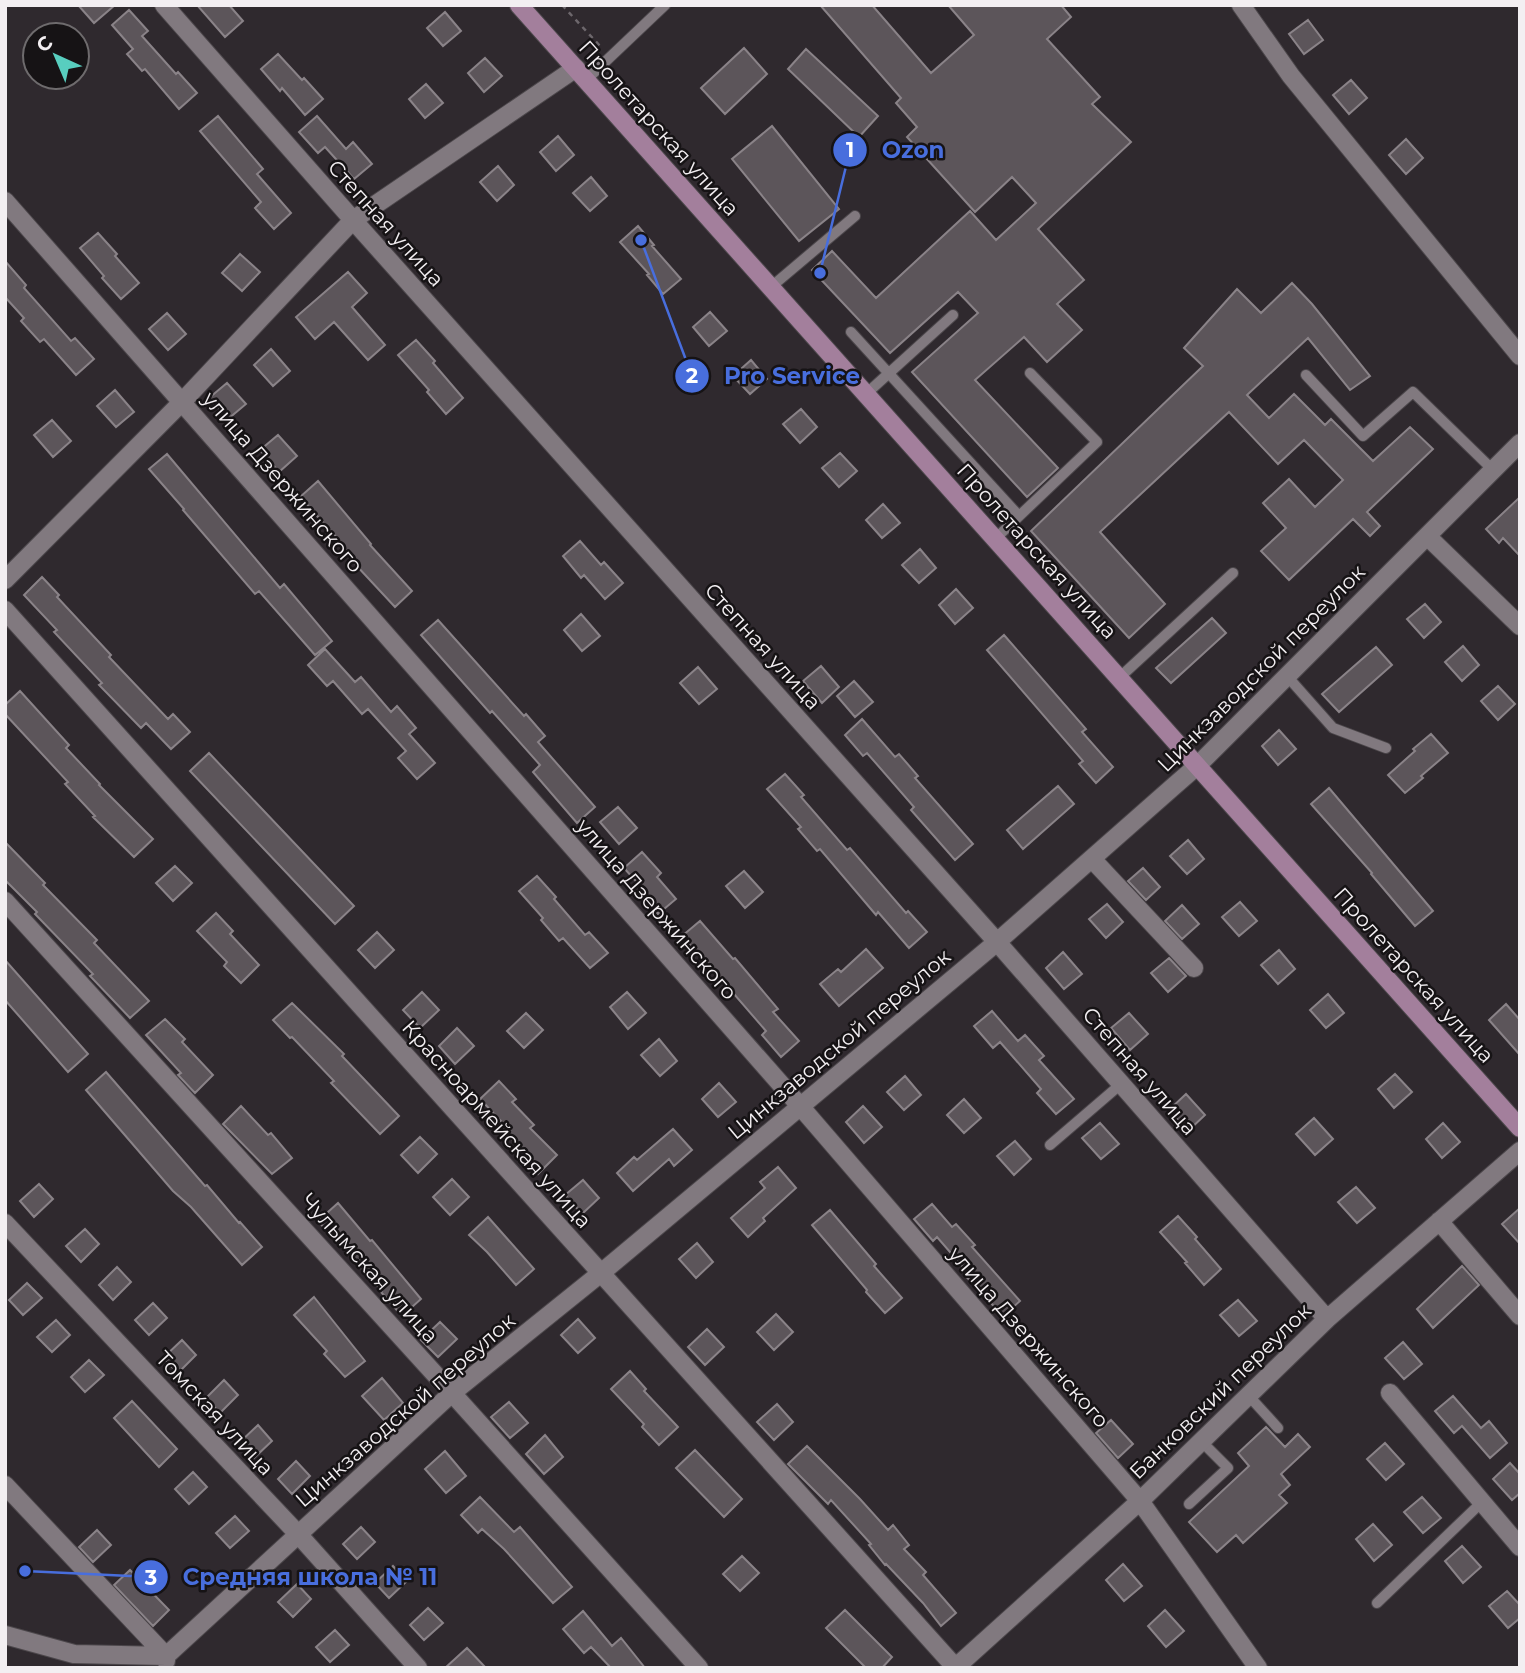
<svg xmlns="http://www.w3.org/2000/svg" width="1525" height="1673" viewBox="0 0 1525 1673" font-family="Montserrat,sans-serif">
<rect width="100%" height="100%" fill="#2f292e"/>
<path fill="#5c555a" stroke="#8a8388" stroke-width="2" d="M78 5H115L94 23Z
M197 5H229L243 21 225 37Z
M820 5H872L931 73 974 35 948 5H1061L1071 17 1047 39 1100 97 1092 104 1131 142 1038 229 1084 280 1057 304 1082 330 1047 362 1024 337 975 380 1058 468 1027 497 912 372 978 313 958 292 890 353 812 270 832 251 876 298 970 211 996 240 1036 203 1012 177 975 212 907 137 917 127 896 103 901 98Z
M129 10 148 31 142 36 176 74 178 72 197 93 179 109 145 69 142 71 127 54 133 49 112 25Z
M445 12 461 31 443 46 427 28Z
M1308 20 1323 40 1304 54 1289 34Z
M744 48 767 74 725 114 701 88Z
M806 49 878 116 859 137 788 69Z
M278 54 302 80 304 78 323 99 305 115 282 88 280 91 261 69Z
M485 58 502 76 484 92 468 73Z
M1351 80 1367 98 1349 114 1333 95Z
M426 84 443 103 425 118 409 99Z
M218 116 263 169 257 174 291 213 274 229 255 208 261 202 200 131Z
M317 116 346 149 353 142 372 164 354 179 325 147 318 153 299 132Z
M772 126 839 209 799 241 732 159Z
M558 136 574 155 556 171 540 152Z
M1406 139 1423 158 1406 174 1389 155Z
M498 166 514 185 497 201 480 182Z
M591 177 607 196 590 211 573 193Z
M638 226 654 245 652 246 681 279 663 294 647 275 649 274 620 242Z
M98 233 117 254 115 256 139 283 121 299 102 278 104 276 80 248Z
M240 254 260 272 242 291 222 273Z
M5 261 26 285 24 288 71 341 75 338 94 359 76 375 44 339 40 342 21 321 24 318 5 297Z
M348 272 367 293 352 307 385 345 368 360 334 322 315 339 296 317Z
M1292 283 1312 304 1370 376 1350 390 1308 338 1247 395 1269 418 1294 394 1325 425 1331 419 1373 461 1410 427 1433 449 1367 512 1380 526 1370 536 1353 519 1289 580 1261 551 1286 528 1263 503 1289 479 1315 507 1343 480 1304 440 1278 464 1229 412 1100 532 1165 604 1129 638 1031 531 1203 366 1184 348 1237 289 1261 313Z
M710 312 727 331 709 346 693 327Z
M167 313 186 334 168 350 149 329Z
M416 340 435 361 433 363 463 398 446 414 427 392 429 390 398 355Z
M271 349 290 371 273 386 254 365Z
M751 360 767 379 750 394 733 376Z
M227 383 246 404 228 419 209 398Z
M115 390 134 412 116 427 97 406Z
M801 409 817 427 800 443 783 424Z
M52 420 71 441 53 457 34 435Z
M278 435 297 456 279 472 260 450Z
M840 453 857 471 839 487 822 468Z
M167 454 280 588 284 584 332 641 315 655 259 591 255 594 183 510 184 509 149 469Z
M318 481 371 544 370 545 412 591 395 607 355 564 356 562 335 538 336 537 300 497Z
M1520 497V556L1503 538 1499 543 1486 529Z
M883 504 900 523 882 538 866 520Z
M580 541 601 565 604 562 623 583 605 599 584 575 581 578 563 556Z
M920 549 936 568 919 583 902 565Z
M42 577 59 595 57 597 111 655 109 657 168 719 173 714 190 732 171 749 146 723 141 728 99 685 102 683 54 632 57 630 24 595Z
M956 589 973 608 955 624 939 605Z
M1425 604 1441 622 1424 638 1407 619Z
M581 614 600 636 582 651 564 630Z
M1212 618 1226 633 1171 683 1156 668Z
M438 620 524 716 526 714 545 736 538 742 595 807 577 823 533 772 540 765 492 711 490 713 421 635Z
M1004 635 1086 729 1082 732 1113 767 1096 783 1079 764 1083 761 987 650Z
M1463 646 1479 665 1462 681 1445 662Z
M1376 647 1392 665 1339 712 1322 694Z
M325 649 355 682 361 677 391 712 397 706 416 728 409 734 435 763 417 779 398 758 406 751 368 709 362 714 333 681 327 686 308 665Z
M821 666 839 687 822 703 803 681Z
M698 667 717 689 699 704 680 683Z
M854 681 873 702 855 717 837 696Z
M1498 686 1515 704 1498 720 1481 701Z
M20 691 69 745 66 748 100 784 99 785 153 839 134 857 93 817 95 816 65 784 68 782 5 714V705Z
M862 719 895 757 899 754 918 776 915 778 973 844 955 860 911 810 914 807 867 753 863 756 845 735Z
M1279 730 1296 749 1278 765 1262 746Z
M1431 734 1448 753 1421 776 1423 778 1405 793 1388 775 1415 751 1413 749Z
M209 753 354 906 335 924 190 771Z
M785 774 804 795 801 797 847 850 850 848 906 913 908 911 927 932 909 948 878 912 876 915 820 849 817 851 798 829 801 827 767 789Z
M1058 786 1074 804 1023 849 1007 830Z
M1329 788 1433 911 1415 926 1371 874 1372 873 1311 804Z
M618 807 637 828 619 844 600 822Z
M1188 840 1204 859 1187 874 1170 856Z
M5 842 45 883 43 885 97 940 94 943 149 1001 130 1018 90 976 93 974 35 914 37 912 5 880Z
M642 852 661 873 657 877 676 899 658 914 639 893 643 889 624 868Z
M175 866 192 883 173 901 156 883Z
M1143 868 1160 887 1146 900 1128 881Z
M744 871 763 892 745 908 726 886Z
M537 876 556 897 554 899 585 935 589 932 608 953 590 968 563 938 559 941 541 920 543 918 519 891Z
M1240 902 1257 921 1239 936 1222 917Z
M1107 904 1123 922 1106 938 1089 919Z
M1182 905 1199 924 1182 939 1165 921Z
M216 913 233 931 230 934 259 965 241 983 224 966 227 962 197 931Z
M700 921 733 959 735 958 778 1009 773 1012 799 1041 781 1057 762 1035 766 1031 702 957 701 958 682 936Z
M377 932 394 950 375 968 358 950Z
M866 949 883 968 839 1006 820 984 838 969 841 972Z
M1279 950 1295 969 1278 984 1261 965Z
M1063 952 1082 974 1064 989 1046 968Z
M1169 958 1186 976 1168 992 1151 973Z
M5 960 88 1054 68 1072 5 1000Z
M422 992 439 1010 420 1028 403 1010Z
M627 992 646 1013 628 1029 610 1007Z
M1328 994 1344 1013 1326 1028 1310 1010Z
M292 1003 344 1054 342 1056 399 1116 380 1134 331 1083 334 1081 292 1037 290 1038 273 1020Z
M1506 1004 1520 1020V1055L1489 1020Z
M992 1011 1018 1041 1025 1035 1044 1056 1039 1060 1074 1099 1056 1114 1037 1093 1041 1089 1000 1042 993 1048 974 1026Z
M526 1013 543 1030 524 1048 507 1031Z
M1129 1013 1148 1034 1130 1050 1111 1028Z
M165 1019 185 1039 182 1042 213 1075 195 1093 178 1075 181 1073 146 1035Z
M457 1028 474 1046 455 1064 439 1046Z
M659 1039 677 1061 660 1076 641 1055Z
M106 1072 205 1186 207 1185 239 1223 240 1222 262 1247 242 1265 191 1207 173 1191 86 1090Z
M1395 1074 1412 1092 1394 1108 1378 1089Z
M905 1076 921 1095 904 1110 887 1092Z
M499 1081 516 1099 512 1102 534 1125 530 1128 557 1155 538 1174 522 1156 525 1153 498 1125 501 1121 480 1099Z
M719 1083 736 1102 718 1117 702 1099Z
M1186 1094 1205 1115 1188 1131 1169 1110Z
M964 1099 981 1118 964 1133 947 1115Z
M241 1106 268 1135 271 1133 292 1158 272 1174 223 1124Z
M863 1106 882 1127 864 1143 846 1122Z
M1314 1118 1333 1139 1315 1155 1296 1134Z
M1100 1123 1119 1144 1101 1159 1082 1138Z
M1443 1123 1460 1142 1442 1158 1426 1139Z
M673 1129 692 1150 674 1166 669 1159 633 1191 617 1173 634 1157 637 1160Z
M420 1137 437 1154 418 1173 401 1155Z
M1015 1141 1031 1159 1014 1175 997 1156Z
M778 1167 796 1188 763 1218 765 1221 748 1237 731 1218 765 1188 760 1182Z
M452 1179 469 1197 450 1215 433 1197Z
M583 1180 599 1198 582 1214 565 1195Z
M39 1184 53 1199 34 1217 20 1201Z
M1356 1187 1375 1208 1357 1223 1338 1202Z
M338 1203 370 1241 372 1240 421 1299 402 1316 381 1292 382 1291 318 1221Z
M932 1204 952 1227 956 1224 975 1245 972 1247 1020 1301 1003 1316 960 1270 963 1267 937 1237 933 1241 914 1219Z
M1520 1208V1244L1502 1224Z
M830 1210 876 1264 874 1266 902 1298 885 1313 866 1292 867 1290 812 1225Z
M1178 1216 1197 1237 1195 1239 1221 1269 1204 1285 1185 1263 1187 1262 1160 1232Z
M488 1217 534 1269 516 1285 487 1252 469 1235Z
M85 1229 99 1244 81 1262 66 1246Z
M697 1243 713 1262 696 1278 679 1259Z
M1462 1266 1479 1285 1433 1328 1417 1309Z
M117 1267 131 1282 113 1300 99 1285Z
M27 1283 42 1298 23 1315 9 1300Z
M314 1297 365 1361 345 1377 324 1354 327 1351 294 1315Z
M1238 1300 1257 1321 1239 1336 1220 1315Z
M153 1303 167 1318 149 1335 135 1320Z
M776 1314 793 1332 774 1350 757 1332Z
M578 1319 595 1338 578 1353 561 1335Z
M56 1320 70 1335 52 1352 37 1337Z
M440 1322 457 1339 438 1357 421 1340Z
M707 1329 724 1347 705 1365 688 1347Z
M182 1340 196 1355 178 1373 163 1358Z
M1403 1342 1422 1364 1404 1379 1385 1358Z
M89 1360 104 1375 85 1392 71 1377Z
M630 1371 646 1389 644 1391 678 1427 659 1445 642 1427 644 1424 611 1389Z
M382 1378 403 1403 384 1420 362 1396Z
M224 1380 238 1395 220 1413 206 1398Z
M1453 1396 1481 1428 1489 1421 1507 1443 1490 1458 1462 1426 1454 1433 1435 1411Z
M132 1401 177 1449 159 1467 114 1418Z
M509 1402 528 1423 510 1438 491 1417Z
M777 1404 793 1422 774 1440 757 1422Z
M1111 1420 1133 1444 1118 1458 1096 1433Z
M258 1425 272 1441 254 1458 239 1443Z
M1266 1427 1285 1447 1298 1434 1310 1447 1281 1474 1290 1485 1279 1495 1287 1503 1243 1543 1236 1535 1217 1552 1189 1522 1249 1466 1238 1453Z
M545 1435 563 1457 544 1474 526 1454Z
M1385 1443 1404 1464 1386 1480 1367 1459Z
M807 1446 860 1499 888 1530 893 1525 909 1545 904 1549 926 1572 923 1575 956 1613 941 1626 923 1603 886 1564 885 1565 869 1545 871 1544 831 1500 828 1504 788 1464Z
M695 1450 742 1499 724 1517 676 1468Z
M445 1451 466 1476 446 1493 425 1469Z
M296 1461 310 1476 292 1494 278 1479Z
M1510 1463 1520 1474V1493L1512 1500 1493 1479Z
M193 1472 207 1487 189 1504 175 1489Z
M480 1497 514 1532 520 1527 572 1587 553 1603 504 1549 482 1529 478 1533 461 1515Z
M1422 1497 1441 1518 1423 1533 1404 1512Z
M235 1516 249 1531 230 1548 216 1533Z
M1373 1524 1392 1545 1374 1561 1356 1539Z
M361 1527 375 1542 357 1559 343 1544Z
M97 1530 111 1545 93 1562 79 1547Z
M1462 1546 1481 1567 1463 1583 1445 1561Z
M742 1556 759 1573 740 1591 723 1574Z
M1123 1564 1142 1586 1124 1601 1106 1580Z
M393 1566 407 1581 389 1598 375 1583Z
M130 1570 169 1610 153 1626 114 1585Z
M297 1584 311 1599 293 1617 278 1602Z
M1507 1591 1520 1605V1618L1508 1628 1489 1606Z
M428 1608 443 1623 424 1640 410 1625Z
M845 1610 892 1657 882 1668H866L826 1628Z
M1165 1610 1184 1631 1166 1647 1148 1626Z
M583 1611 612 1646 621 1638 645 1668H611L591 1647 584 1653 563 1629Z
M335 1630 349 1645 330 1662 316 1647Z
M467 1648 486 1668H445Z"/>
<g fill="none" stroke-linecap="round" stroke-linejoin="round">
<defs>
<path id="service" d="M586 80 665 5
M771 287 855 216
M851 332 1019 516
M1306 375 1363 436 1413 392 1493 470
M866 394 953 315
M995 539 1097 442 1030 373
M1287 676 1333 728 1386 748
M1119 678 1233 573
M1050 1145 1121 1084
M1248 1395 1278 1428
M1189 1504 1228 1468 1201 1441
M1377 1603 1482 1502"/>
<path id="minor" d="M164 5 353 220 997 942 1327 1319
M1241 5 1291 76 1520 356
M5 201 800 1106 1140 1501 1258 1668
M1427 536 1520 626
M5 580 182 402 353 220 576 68
M5 610 956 1668
M1092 859 1194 968
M5 901 452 1393 699 1668
M1439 1221 1520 1316
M5 1223 298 1534 418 1668
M1390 1393 1520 1547
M5 1485 166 1656V1661
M5 1635 74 1654 166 1656 452 1393 601 1273 997 942 1174 786 1197 766 1520 443
M955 1668 1140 1501 1327 1319 1520 1151"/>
<path id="secondary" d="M519 5 1520 1128"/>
</defs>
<use href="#service" stroke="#4c474b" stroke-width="12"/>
<use href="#minor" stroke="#4c474b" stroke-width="20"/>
<use href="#secondary" stroke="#4c474b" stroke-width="20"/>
<path stroke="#6d676c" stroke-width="2.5" stroke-dasharray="5 5" stroke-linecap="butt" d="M562 5 601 47"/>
<use href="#service" stroke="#81797f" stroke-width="10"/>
<use href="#minor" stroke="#81797f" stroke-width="18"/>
<use href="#secondary" stroke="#a37f9c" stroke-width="18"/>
</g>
<g text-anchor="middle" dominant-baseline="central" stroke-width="5" stroke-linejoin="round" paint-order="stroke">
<g font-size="21" fill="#f3eff2" stroke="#161315">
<text transform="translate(659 128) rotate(48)">Пролетарская улица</text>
<text transform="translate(386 223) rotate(48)">Степная улица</text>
<text transform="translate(283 482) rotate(49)">улица Дзержинского</text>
<text transform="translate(1037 551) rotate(48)">Пролетарская улица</text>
<text transform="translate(763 646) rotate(48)">Степная улица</text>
<text transform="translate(1261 668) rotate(-45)">Цинкзаводской переулок</text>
<text transform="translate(657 909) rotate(49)">улица Дзержинского</text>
<text transform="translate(1414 975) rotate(48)">Пролетарская улица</text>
<text transform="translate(839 1044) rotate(-40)">Цинкзаводской переулок</text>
<text transform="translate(1140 1071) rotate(49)">Степная улица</text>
<text transform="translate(497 1124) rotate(48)">Красноармейская улица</text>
<text transform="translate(370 1268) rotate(48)">Чулымская улица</text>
<text transform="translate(1029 1337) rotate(49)">улица Дзержинского</text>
<text transform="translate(1220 1391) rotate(-44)">Банковский переулок</text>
<text transform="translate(405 1410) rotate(-41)">Цинкзаводской переулок</text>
<text transform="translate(215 1413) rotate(47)">Томская улица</text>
</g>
</g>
<path fill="none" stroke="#486edd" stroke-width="2.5" d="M820 273L850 150M641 240L692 376M25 1571L151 1577"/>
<g fill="#486edd" stroke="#161315" stroke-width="2.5">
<circle cx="820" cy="273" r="7"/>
<circle cx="641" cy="240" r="7"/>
<circle cx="25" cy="1571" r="7"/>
<circle cx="850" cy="150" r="18"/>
<circle cx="692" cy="376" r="18"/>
<circle cx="151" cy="1577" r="18"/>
</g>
<g font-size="21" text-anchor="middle" font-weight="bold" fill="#fff">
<text x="850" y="157">1</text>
<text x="692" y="383">2</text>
<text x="151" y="1585">3</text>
</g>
<g font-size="23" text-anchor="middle" font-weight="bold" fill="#486edd" stroke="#161315" stroke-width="5" stroke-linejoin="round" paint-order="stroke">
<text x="913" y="158">Ozon</text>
<text x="792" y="384">Pro Service</text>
<text x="310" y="1585">Средняя школа № 11</text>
</g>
<rect width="1525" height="1673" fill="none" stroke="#f3eff2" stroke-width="14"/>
<g transform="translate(56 56) rotate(316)"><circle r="33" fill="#161315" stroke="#6e6b6d" stroke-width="2"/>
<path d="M0-5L12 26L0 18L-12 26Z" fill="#58cebf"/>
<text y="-10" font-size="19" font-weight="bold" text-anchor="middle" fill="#f3eff2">С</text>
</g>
</svg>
